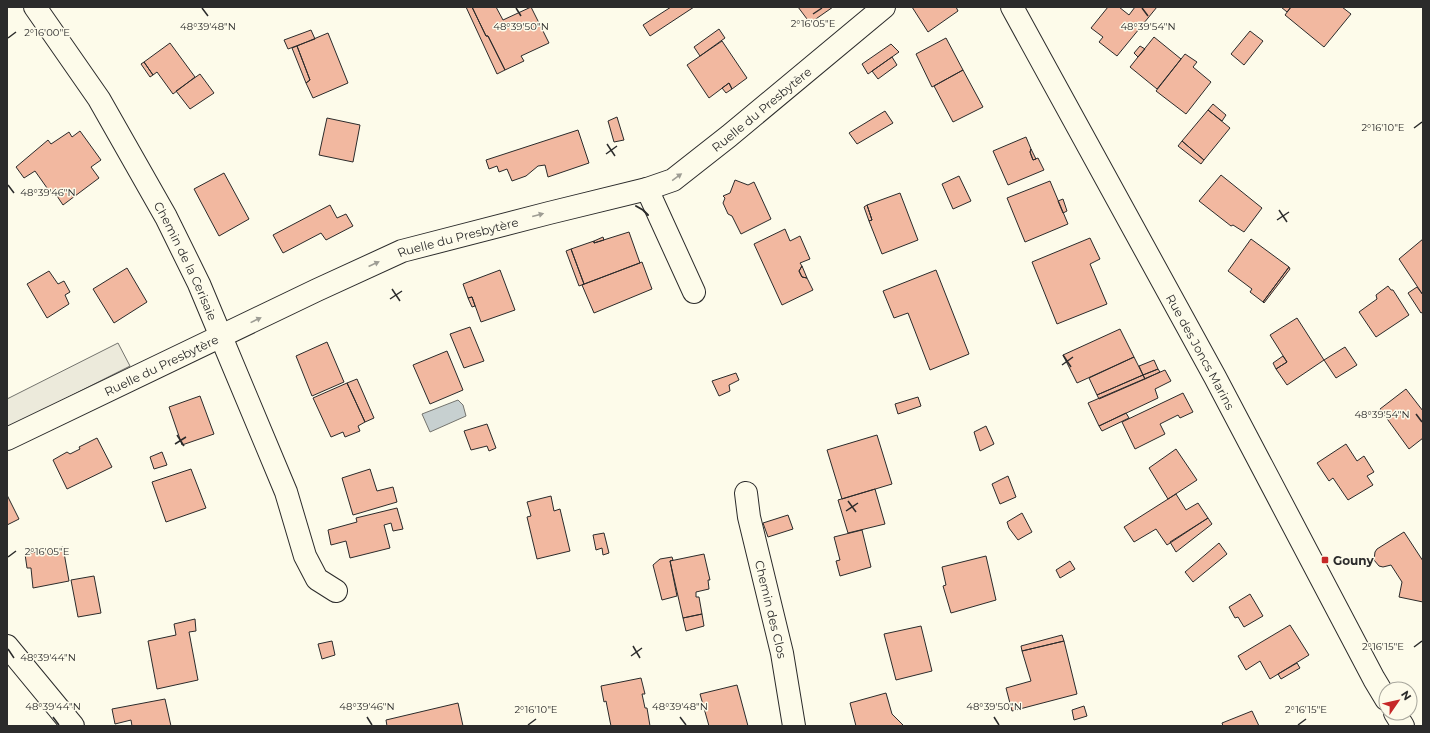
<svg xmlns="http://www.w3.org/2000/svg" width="1430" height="733" viewBox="0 0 1430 733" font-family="Montserrat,sans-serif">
<rect width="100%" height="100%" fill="#fdfbea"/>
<path fill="#eceadb" stroke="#74746e" d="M118 343 130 366 7 428V399Z"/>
<path fill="#c7d0d0" stroke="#74746e" d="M458 400 463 405 466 416 430 432 422 414Z"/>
<path fill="#f2b8a0" stroke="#2b2b2b" d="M466 7H472L486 36H488L505 70 497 74Z
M472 7H496L503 20 531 7 549 43 521 56 524 61 505 70 488 36H486Z
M671 7H694L650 36 643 25Z
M798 7H833L810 23Z
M912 7H956L958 11 928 32Z
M1108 7H1119L1129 15 1135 7H1157L1117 56 1099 42 1103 37 1091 28Z
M1281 7H1291L1287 12Z
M1291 7H1342L1351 14 1324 47 1285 15Z
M719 29 725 38 700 56 694 47Z
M311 30 315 39 288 49 284 40Z
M1250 31 1263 41 1244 65 1231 54Z
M328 33 348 83 313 98 306 83 310 80 297 46Z
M1154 37 1181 59 1157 89 1130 67Z
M946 38 963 70 932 87 916 54Z
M722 41 747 78 732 89 729 83 709 98 687 65Z
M170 43 195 77 173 94 157 72 153 75 144 62Z
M891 44 899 52 868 74 862 64Z
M297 46 310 80 306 83 292 48Z
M1140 46 1145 49 1138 57 1134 53Z
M1185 54 1197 62 1193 67 1211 82 1186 114 1156 91Z
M892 57 897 65 878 79 872 71Z
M144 62 153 75 150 77 141 64Z
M963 70 983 107 953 122 934 86Z
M200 74 214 93 190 109 176 91Z
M729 83 732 89 726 93 722 88Z
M1213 104 1226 115 1222 121 1208 110Z
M1208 110 1230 128 1204 160 1182 141Z
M885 111 893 123 857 144 849 133Z
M617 117 624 140 614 142 608 121Z
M327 118 360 125 353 162 319 155Z
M578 130 589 163 548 177 545 165 538 166 526 176 512 181 507 169 499 172 497 166 489 169 486 160Z
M80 131 101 160 91 167 99 178 63 205 55 193 52 195 35 171 24 178 16 167 48 140 51 144 69 132 72 137Z
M1026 137 1031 149 1030 152 1033 160 1038 158 1044 170 1008 185 993 151Z
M1182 141 1204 160 1201 164 1178 146Z
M1031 149 1036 159 1033 160 1030 152Z
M224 173 249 219 219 236 194 189Z
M1221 175 1262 208 1244 232 1233 225 1231 226 1199 201Z
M959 176 971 201 953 209 942 184Z
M735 180 748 185 754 182 771 219 741 234 732 216 728 214 723 203 725 198 723 196 730 193Z
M1050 181 1068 224 1025 242 1007 198Z
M900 193 918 240 882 254 869 221 872 220 867 205Z
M1063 199 1067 211 1063 213 1058 201Z
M330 205 337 218 346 214 353 226 326 240 321 233 283 253 273 235Z
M867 205 872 220 869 221 864 207Z
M785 229 790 241 800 236 810 259 800 263 802 266 799 271 802 277 807 278 813 290 782 305 754 244Z
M629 232 640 263 584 284 571 249 594 241V243Z
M603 237 604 240 594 243V241Z
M1090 238 1100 259 1090 264 1107 304 1057 324 1032 262Z
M1251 239 1289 267 1263 302 1250 292 1252 289 1228 271Z
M1423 239V295L1399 259Z
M571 249 584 284 579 286 566 251Z
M642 262 652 289 594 313 582 285Z
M802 266 807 278 802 277 799 271Z
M1289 267 1290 269 1264 303 1263 302Z
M127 268 147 302 114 323 93 289Z
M500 270 515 310 481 322 472 297 468 298 463 284Z
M936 270 969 354 930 370 908 313 894 318 883 291Z
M49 271 58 284 64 281 70 292 65 295 69 304 47 318 27 284Z
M1388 286 1391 290H1393L1409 315 1376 337 1359 312 1377 299 1376 295Z
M1417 287 1423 295V312L1421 313 1408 293Z
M472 297 475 306 472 307 468 298Z
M1297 318 1324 360 1287 385 1276 369 1287 362 1270 335Z
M470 327 484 361 464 368 450 334Z
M1120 329 1134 357 1077 383 1063 355Z
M327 342 344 382 312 396 296 356Z
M1345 347 1357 365 1336 378 1324 360Z
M447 351 463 390 430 404 413 365Z
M1283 356 1287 362 1276 369 1273 363Z
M1134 357 1143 375 1097 395 1089 378Z
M1154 360 1158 369 1143 375 1139 366Z
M1158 369 1160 372 1145 379 1143 375Z
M1165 370 1171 381 1155 389 1158 398 1099 426 1088 403Z
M736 373 739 380 729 385 730 391 719 396 712 381Z
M1143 375 1145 379 1099 399 1097 395Z
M357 379 374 418 365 422 347 383Z
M347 383 365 422 358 426 360 431 345 437 343 432 331 437 313 398Z
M1406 389 1423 411V438L1409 449 1380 409Z
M1183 393 1193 412 1180 418 1178 415 1160 424 1165 434 1135 449 1122 422Z
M200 396 214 434 182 445 169 407Z
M918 397 921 406 898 414 895 404Z
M1126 413 1129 418 1102 431 1099 426Z
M487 424 496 448 489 451 487 446 471 450 464 431Z
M986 426 994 444 980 451 974 432Z
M877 435 892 484 842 499 827 450Z
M97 438 112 467 67 489 53 460 67 452 70 454 80 449 79 447Z
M1346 444 1357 461 1364 456 1374 472 1367 476 1373 485 1348 500 1333 478 1329 481 1317 463Z
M1176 449 1197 480 1168 499 1149 468Z
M162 452 167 465 154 469 150 457Z
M191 469 206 508 166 522 152 482Z
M370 469 377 491 393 487 397 502 353 515 342 478Z
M1008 476 1016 497 1000 504 992 484Z
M875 489 885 524 848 533 838 500Z
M1176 494 1186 510 1198 503 1208 518 1167 545 1156 529 1134 542 1124 527Z
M7 495 19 519 7 525Z
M551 496 554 511 560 509 570 551 537 559 527 517 531 516 527 502Z
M397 508 403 529 393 531 391 523 384 525 390 548 350 558 346 541 331 545 328 530 357 522 356 518Z
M1022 513 1032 532 1018 540 1009 528 1007 522Z
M788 515 793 529 768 537 763 523Z
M1208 518 1212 524 1176 552 1170 542Z
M862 530 871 567 840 576 836 561 840 560 834 537Z
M1404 532 1423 561V602L1399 597 1402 582 1391 565 1383 567 1379 566 1374 560 1375 552 1377 549Z
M604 533 609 553 603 555 602 548 596 550 593 535Z
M1219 543 1227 554 1193 582 1185 572Z
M63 547 69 581 33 588 31 568H27L25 554Z
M704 554 710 580H708L709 589 696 592V597H699L702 614 683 618 670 561Z
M986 556 996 600 951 613 943 586 946 585 942 567Z
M672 557 673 560 670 561 677 596 662 600 653 565 660 559Z
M1070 561 1075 569 1060 578 1056 570Z
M94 576 101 613 78 617 71 580Z
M1250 594 1263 616 1244 627 1238 617 1235 618 1229 607Z
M702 614 704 626 686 631 683 618Z
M195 619 196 631 189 632 198 680 157 689 148 641 176 635 174 624Z
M1290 625 1309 655 1270 679 1260 661 1246 670 1238 656Z
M921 626 932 671 896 680 884 634Z
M1062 635 1064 641 1022 651 1021 646Z
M332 641 335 655 322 659 318 644Z
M1064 641 1077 694 1012 711 1006 688 1031 681 1022 651Z
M1297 663 1300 668 1281 679 1278 674Z
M641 678 645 694H642L645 708H647L650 726H611L606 701 604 702 601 686Z
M737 685 748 726H709L700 694Z
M886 693 892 714 904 726H856L850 703Z
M165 699 171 726H132L131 720 115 724 112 709Z
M458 703 463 726H387L386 720Z
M1084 706 1087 716 1074 720 1072 710Z
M1252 711 1259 726H1223L1222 723Z"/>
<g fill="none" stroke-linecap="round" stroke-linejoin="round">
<defs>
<g id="minor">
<path id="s1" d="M35 7 99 99 166 217 199 284 286 492 305 556 317 579 336 591"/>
<path id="s2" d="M1012 7 1215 377 1374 679 1386 699"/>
<path d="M647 189 694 292"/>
<path id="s3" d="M7 439 317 290 402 251 549 213 647 189 673 180 729 136 884 7"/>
<path id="s4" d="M746 493 749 517 782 653 794 726"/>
<path d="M7 646 73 726"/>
<path d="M1395 713 1403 726"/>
</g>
</defs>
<use href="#minor" stroke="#2b2b2b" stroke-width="24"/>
<use href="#minor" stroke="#fdfbea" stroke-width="22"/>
<path stroke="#2b2b2b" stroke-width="2" d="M636 206 643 210 648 215"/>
</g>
<defs><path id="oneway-solid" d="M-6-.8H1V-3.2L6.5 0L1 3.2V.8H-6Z"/></defs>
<g fill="#9e9d94">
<use href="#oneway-solid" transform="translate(677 177) rotate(-36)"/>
<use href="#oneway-solid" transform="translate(538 215) rotate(-15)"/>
<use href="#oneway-solid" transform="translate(374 264) rotate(-25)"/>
<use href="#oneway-solid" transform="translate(256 320) rotate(-26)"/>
</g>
<path fill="none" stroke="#2b2b2b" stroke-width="1.5" d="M202 8 208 16M516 8 521 16M1142 8 1148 16M813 14 822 8M8 38 16 32M1414 128 1422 122M607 144 615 156M606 154 617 146M8 185 14 193M1279 210 1287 222M1277 220 1289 212M392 289 400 301M390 299 402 291M1063 355 1071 367M1062 365 1073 357M1416 414 1422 422M177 435 184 446M175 444 186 437M848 501 856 512M846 511 858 503M8 557 16 551M633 646 640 658M1414 647 1422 641M8 649 14 658M631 656 642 648M53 717 59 725M367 717 372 725M680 717 686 725M994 717 999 725M528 725 536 719M1298 725 1306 719"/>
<rect fill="#c62828" stroke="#fdfbea" stroke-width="1.5" x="1321" y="556" width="8" height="8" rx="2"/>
<g text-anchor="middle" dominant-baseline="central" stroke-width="3" stroke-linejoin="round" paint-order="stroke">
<g font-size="12" fill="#2b2b2b" stroke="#fdfbea">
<text stroke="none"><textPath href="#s3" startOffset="831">Ruelle du Presbytère</textPath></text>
<text stroke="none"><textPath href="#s3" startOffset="495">Ruelle du Presbytère</textPath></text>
<text stroke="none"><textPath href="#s1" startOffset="296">Chemin de la Cerisaie</textPath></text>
<text stroke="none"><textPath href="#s2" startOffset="393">Rue des Joncs Marins</textPath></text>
<text stroke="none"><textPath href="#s3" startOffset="171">Ruelle du Presbytère</textPath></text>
<text stroke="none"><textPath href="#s4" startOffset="119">Chemin des Clos</textPath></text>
</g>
<g font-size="12" font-weight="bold" fill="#2b2b2b" stroke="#fdfbea" text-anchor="start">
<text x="1333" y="560">Gouny</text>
</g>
</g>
<g font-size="10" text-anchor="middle" fill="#2b2b2b" stroke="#fdfbea" stroke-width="3" stroke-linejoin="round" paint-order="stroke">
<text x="813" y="27">2°16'05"E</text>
<text x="208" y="30">48°39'48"N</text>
<text x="521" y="30">48°39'50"N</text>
<text x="1148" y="30">48°39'54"N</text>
<text x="47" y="36">2°16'00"E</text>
<text x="1383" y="131">2°16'10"E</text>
<text x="48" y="196">48°39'46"N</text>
<text x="1382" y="418">48°39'54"N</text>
<text x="47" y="555">2°16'05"E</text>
<text x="1383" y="650">2°16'15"E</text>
<text x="48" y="661">48°39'44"N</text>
<text x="53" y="710">48°39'44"N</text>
<text x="367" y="710">48°39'46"N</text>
<text x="680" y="710">48°39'48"N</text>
<text x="994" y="710">48°39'50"N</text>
<text x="536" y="713">2°16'10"E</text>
<text x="1306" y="713">2°16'15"E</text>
</g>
<rect width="1430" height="733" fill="none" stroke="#2b2b2b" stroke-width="16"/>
<g transform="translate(1398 701) rotate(56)"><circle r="19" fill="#fdfbea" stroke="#a9a89e"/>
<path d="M0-3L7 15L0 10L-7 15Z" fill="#c62828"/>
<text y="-6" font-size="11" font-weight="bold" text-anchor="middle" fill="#2b2b2b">N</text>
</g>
</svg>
